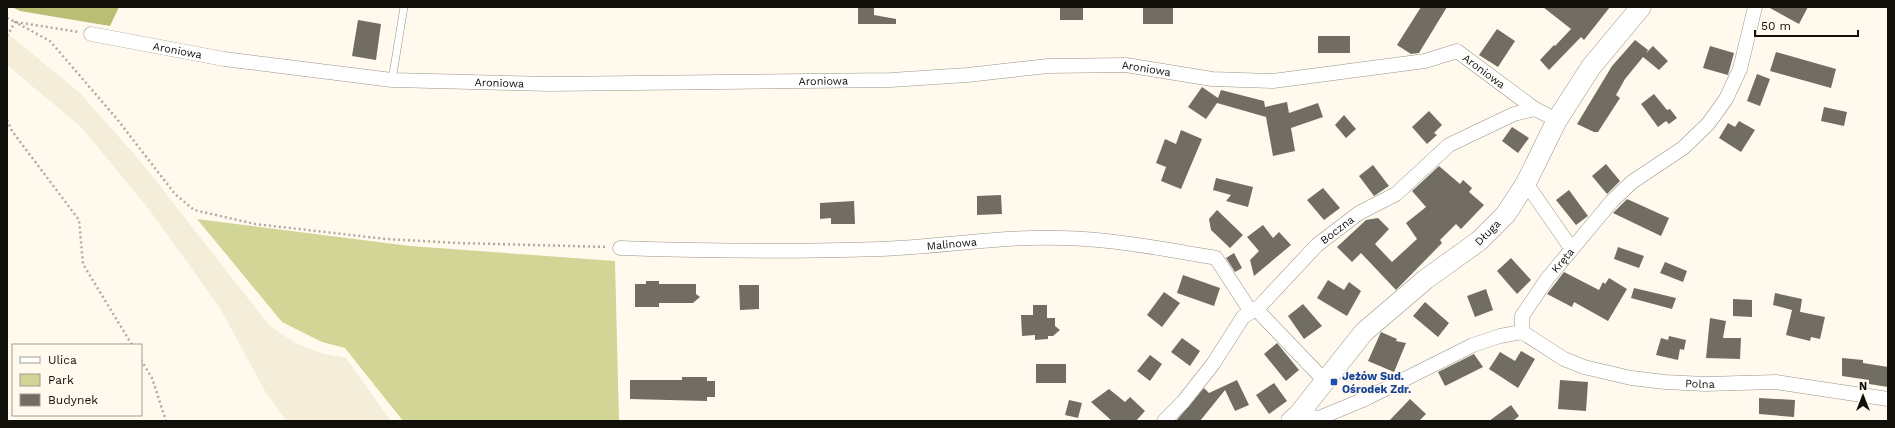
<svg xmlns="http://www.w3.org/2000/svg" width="1895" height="428" viewBox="0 0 1895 428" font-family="'Work Sans',sans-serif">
<rect width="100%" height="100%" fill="#fffaed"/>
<path fill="#f4edd9" d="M7 33 79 92 141 162 269 325 295 343 321 353 346 358 391 421H286L265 391 220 308 148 208 81 127 7 65Z"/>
<path fill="#d1d697" d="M197 219 410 246 615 261 619 421H403L345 348 322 342 282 322Z"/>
<path fill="#b9be75" d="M12 7H119L110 26 20 11Z"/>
<path fill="#716d62" d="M858 7H874V15L896 19V24H858Z
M1060 7H1083V20H1060Z
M1143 7H1173V24H1143Z
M1421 7H1447L1419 53 1411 54 1397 45Z
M1543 7H1610L1584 40 1581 37 1549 70 1540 60 1554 45 1555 46 1571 29Z
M1768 7H1808L1799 24Z
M358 20 381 24 376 60 352 56Z
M1497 29 1515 41 1498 67 1479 55Z
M1318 36H1350V53H1318Z
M1635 40 1648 50 1646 53 1653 46 1668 61 1659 70 1643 57 1625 79 1616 95 1620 98 1598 132H1594L1577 124 1612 66Z
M1710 46 1734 53 1728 75 1703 68Z
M1776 52 1836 69 1831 88 1770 71Z
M1757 74 1770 79 1760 106 1747 101Z
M1202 87 1218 98 1221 90 1264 101 1265 107 1287 102 1289 113 1318 103 1323 117 1291 128 1295 151 1273 156 1266 117 1217 103 1206 119 1188 107Z
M1654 94 1667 110 1670 109 1677 118 1669 124 1666 121 1658 127 1641 104Z
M1824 107 1847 112 1844 126 1821 121Z
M1429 111 1442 125 1434 133 1437 135 1427 144 1412 127Z
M1344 115 1356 129 1346 138 1335 125Z
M1739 121 1755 130 1741 152 1719 138 1728 123 1735 127Z
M1512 127 1529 138 1518 153 1502 141Z
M1181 130 1202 139 1181 189 1161 181 1166 167 1156 163 1165 139 1176 144Z
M1606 164 1620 181 1607 194 1592 176Z
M1373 165 1389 186 1374 196 1359 176Z
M1439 166 1460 184 1463 180 1472 188 1469 192 1484 205 1461 229 1456 224 1440 240 1442 243 1396 290 1361 253 1352 262 1337 247 1366 220 1378 218 1389 229 1375 244 1392 262 1417 239 1406 223 1426 207 1412 191Z
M1216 178 1253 187 1248 207 1226 201 1231 195 1213 190Z
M1323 188 1340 208 1324 220 1307 200Z
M1569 190 1588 216 1576 225 1556 200Z
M1001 195 1002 214 977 215V196Z
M1627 199 1669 218 1661 236 1613 213Z
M854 201 855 224H831V218L820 219V203Z
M1217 210 1243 235 1230 248 1211 230 1209 219Z
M1263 225 1273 238 1279 232 1291 245 1254 276 1250 260 1259 251 1247 237Z
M1618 247 1644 256 1639 268 1614 259Z
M1234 253 1242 268 1235 272 1226 258Z
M1511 258 1531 280 1517 294 1497 271Z
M1665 262 1687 271 1683 282 1660 273Z
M1564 272 1599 290 1603 282 1605 284 1609 278 1627 289 1608 321 1574 302 1572 307 1547 294Z
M1183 275 1220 288 1214 306 1177 293Z
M1328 280 1344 290 1349 282 1361 291 1347 316 1317 298Z
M646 281H659V284H696V294L700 297 693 303H659V307H635V284H646Z
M739 285H759V309L740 310Z
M1634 288 1676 298 1672 309 1631 298Z
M1486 289 1493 310 1475 317 1467 296Z
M1164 292 1180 303 1162 327 1147 315Z
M1775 293 1802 299 1800 312 1796 311 1825 317 1820 339 1811 337 1810 341 1786 335 1792 310 1773 305Z
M1733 299 1752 300V317L1733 316Z
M1425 302 1449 323 1438 337 1413 316Z
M1303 304 1322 326 1304 339 1288 316Z
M1033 305H1047V318H1055V326L1060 330 1053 336H1048V339L1035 340V335L1022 336 1021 315H1033Z
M1710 318 1726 321 1723 338H1741L1740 359 1706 358Z
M1381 332 1397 339 1396 341 1406 343 1394 372 1368 361Z
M1669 336 1686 340 1684 350 1680 349 1678 360 1656 355 1661 338 1668 340Z
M1182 338 1200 351 1190 366 1171 352Z
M1277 343 1299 370 1286 381 1264 354Z
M1521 351 1535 359 1518 388 1489 369 1500 352 1515 361Z
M1474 354 1483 367 1445 386 1438 372Z
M1150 355 1162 364 1150 381 1137 371Z
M1842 358 1863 360V363L1888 367V387L1869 384V380L1842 376Z
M1036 364H1066V383H1036Z
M682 377H707V381H715V397H707V401L630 399V380H682Z
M1237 380 1249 405 1235 411 1225 390 1200 421H1176L1204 388 1209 393Z
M1560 380 1588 382 1586 411 1558 409Z
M1274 383 1287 401 1269 414 1256 395Z
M1109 389 1125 402 1130 397 1145 411 1136 421H1112L1091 402Z
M1759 398 1795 400 1794 417 1759 414Z
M1410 399 1426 414 1419 421H1389Z
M1069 400 1082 403 1078 418 1065 415Z
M1511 405 1519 416 1513 421H1489Z"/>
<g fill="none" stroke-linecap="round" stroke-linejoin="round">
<defs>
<path id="lane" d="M392 80 404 7"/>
<g id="street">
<path id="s1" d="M91 34 224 59 392 80 550 84 891 80 967 75 1048 66 1126 65 1212 79 1273 81 1425 61 1457 51 1535 109 1557 120"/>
<path d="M1526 183 1571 248"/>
<path id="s2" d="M620 248C707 251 794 252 880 249 940 247 1001 236 1061 238 1113 239 1165 249 1216 258L1251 312"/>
<path d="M1256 309 1325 381"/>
<path id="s3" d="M1522 332V316L1547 279 1612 201 1632 182 1683 148 1708 124 1726 99 1740 69 1755 7"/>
<path id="s4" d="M1522 332 1564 359 1584 367 1631 378 1665 382 1705 384 1776 382 1888 399"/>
<path d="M1298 415 1319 418 1365 399 1473 345 1500 336 1522 332"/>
<path id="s5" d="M1164 421 1183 402 1213 364 1243 317 1259 307 1317 245 1359 213 1396 194 1449 145 1514 114 1535 109"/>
</g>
<g id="secondary">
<path id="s6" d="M1291 421 1298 415 1364 332 1426 279 1479 241 1506 214 1526 183 1557 120 1591 67 1641 7"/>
</g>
</defs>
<use href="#lane" stroke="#989489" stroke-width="8"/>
<use href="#street" stroke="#989489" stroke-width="15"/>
<use href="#secondary" stroke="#989489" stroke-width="21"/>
<path stroke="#afaba1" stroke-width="2.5" stroke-dasharray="2 3" stroke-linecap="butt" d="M7 18 15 22 79 32
M7 36 15 22 50 41 117 119 175 194 194 210 255 224 386 239 458 243 608 247
M7 120 12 131 79 220 83 264 132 345
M141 360 152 378 166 421"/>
<use href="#lane" stroke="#fff" stroke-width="7"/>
<use href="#street" stroke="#fff" stroke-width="14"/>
<use href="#secondary" stroke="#fff" stroke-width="20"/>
</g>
<rect fill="#1a4fb4" stroke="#fffaed" stroke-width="1.5" x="1330" y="378" width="8" height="8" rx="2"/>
<g text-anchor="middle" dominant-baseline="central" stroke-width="3" stroke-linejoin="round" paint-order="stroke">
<g font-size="11" fill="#100f0a" stroke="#fffaed">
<text stroke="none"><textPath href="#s1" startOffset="88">Aroniowa</textPath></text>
<text stroke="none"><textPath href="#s1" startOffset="1060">Aroniowa</textPath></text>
<text stroke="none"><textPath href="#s1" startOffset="1408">Aroniowa</textPath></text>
<text stroke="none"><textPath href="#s1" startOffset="736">Aroniowa</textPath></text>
<text stroke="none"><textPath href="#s1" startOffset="412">Aroniowa</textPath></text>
<text stroke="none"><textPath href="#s5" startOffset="260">Boczna</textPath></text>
<text stroke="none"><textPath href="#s6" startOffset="274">Długa</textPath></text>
<text stroke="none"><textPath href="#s2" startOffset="332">Malinowa</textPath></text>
<text stroke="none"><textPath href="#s3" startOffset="85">Kręta</textPath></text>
<text stroke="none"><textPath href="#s4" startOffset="189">Polna</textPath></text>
</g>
<g font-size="11" font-weight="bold" fill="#164399" stroke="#fffaed" text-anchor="start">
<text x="1342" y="376">Jeżów Sud.<tspan x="1342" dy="13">Ośrodek Zdr.</tspan></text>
</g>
</g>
<rect width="1895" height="428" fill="none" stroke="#100f0a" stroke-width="16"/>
<rect x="12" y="344" width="130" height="72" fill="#fffaed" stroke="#9f9c92"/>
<rect x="20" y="357" width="20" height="6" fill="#ffffff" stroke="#9f9c92"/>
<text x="48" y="364" font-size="12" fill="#100f0a">Ulica</text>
<rect x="20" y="374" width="20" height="12" fill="#d1d697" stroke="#9f9c92"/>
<text x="48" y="384" font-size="12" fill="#100f0a">Park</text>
<rect x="20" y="394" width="20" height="12" fill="#716d62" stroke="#9f9c92"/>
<text x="48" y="404" font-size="12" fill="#100f0a">Budynek</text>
<g transform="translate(1863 396)" stroke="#fffaed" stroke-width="3" paint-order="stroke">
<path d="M0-3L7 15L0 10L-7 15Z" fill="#100f0a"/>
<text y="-6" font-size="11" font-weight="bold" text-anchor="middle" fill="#100f0a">N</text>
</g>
<path d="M1755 30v6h103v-6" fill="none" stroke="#100f0a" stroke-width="2"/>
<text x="1761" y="30" font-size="12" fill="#100f0a" stroke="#fffaed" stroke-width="3" paint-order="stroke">50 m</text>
</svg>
